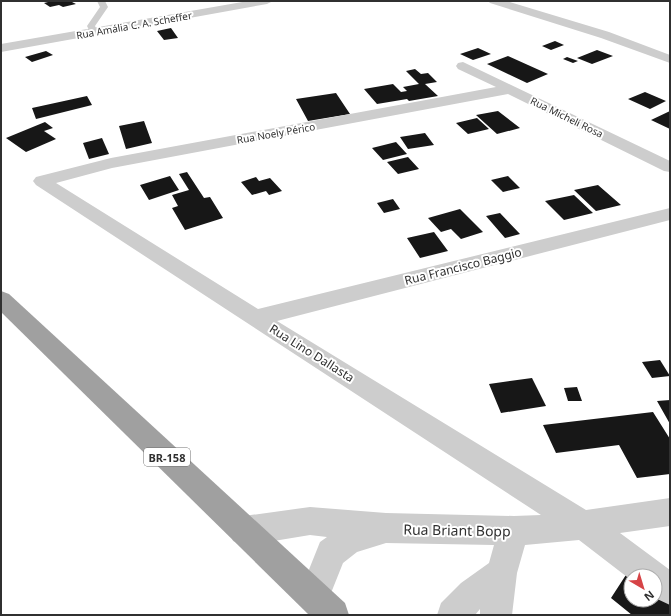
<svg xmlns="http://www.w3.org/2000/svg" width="671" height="616" viewBox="0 0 671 616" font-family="'Noto Sans',sans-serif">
<rect width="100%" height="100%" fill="#fff"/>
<path fill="#171717" d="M52 1H70L76 4 63 7 59 5 50 7 44 3Z
M171 28 178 38 164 40 157 31Z
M555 41 564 45 551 50 542 46Z
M478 48 491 54 473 60 460 54Z
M597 50 613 56 592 64 577 58Z
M46 51 53 55 32 62 25 57Z
M508 56 548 74 527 83 487 64Z
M567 57 578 61 573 63 563 59Z
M415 69 421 74 428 73 437 82 425 84 438 96 409 101 407 99 377 104 364 89 393 84 401 92 407 91 403 87 419 84 406 71Z
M645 92 666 101 650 109 628 99Z
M336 93 350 114 308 121 296 99Z
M87 96 92 105 36 119 32 108Z
M498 111 520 128 497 134 476 115Z
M670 111V129L651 120Z
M477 118 489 129 468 134 456 123Z
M144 121 152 143 126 149 119 126Z
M45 122 53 128 44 131 56 139 26 152 6 138Z
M425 133 434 145 408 149 400 137Z
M102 138 109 154 89 159 83 143Z
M396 142 407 154 383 160 372 148Z
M408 157 419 169 398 174 387 162Z
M187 172 204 198 210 197 223 218 185 230 172 208 178 206 172 195 189 190 179 174Z
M170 176 179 190 149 200 140 185Z
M508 176 520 188 503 192 491 180Z
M256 177 259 181 270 178 282 191 269 195 266 191 252 195 241 182Z
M598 185 621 205 596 211 574 190Z
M574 195 593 213 564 220 545 201Z
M393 199 400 209 384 213 377 203Z
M460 209 483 232 461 239 451 229 441 232 428 218Z
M500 213 520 234 505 238 486 216Z
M434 232 448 251 420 258 407 238Z
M660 360 670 376 652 378 642 362Z
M532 378 546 406 501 413 489 384Z
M577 387 582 401H568L564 388Z
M670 400V424L657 401Z
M653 412 670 439V474L637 478 619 445 556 453 543 425Z
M633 564 649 576H631V600H655V581L670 592 669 615H632L611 598Z"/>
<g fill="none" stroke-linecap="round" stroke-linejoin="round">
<path fill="#cdcdcd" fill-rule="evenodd" d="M97 1H105L108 7 95 26 98 32 94 34H91L87 26 100 7Z"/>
<path fill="#cdcdcd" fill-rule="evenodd" d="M248 1H273L267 4 1 52V44Z
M488 1H506L609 32 670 55V63L601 38 490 3Z
M463 62 670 161V172L664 171 508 94 112 168 56 183 258 309 670 208V220L277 321 586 510 670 498V526L620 533 670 570V605L655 598V576H631V580L579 540 525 545 517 573 512 615H480V609L475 615H437L441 603 461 583 489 563 494 545 386 543 357 552 343 563 325 608 314 613 303 608 298 597 320 542 327 537 310 535 244 546 233 541 229 531 233 521 244 516 310 507 386 513 514 516 541 515 36 185 33 181 36 177 111 158 496 87 458 69 456 66 458 63Z"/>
<path fill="#a0a0a0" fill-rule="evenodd" d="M1 291 9 294 345 603 349 615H309L1 312Z"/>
</g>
<g text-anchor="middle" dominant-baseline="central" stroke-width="4" stroke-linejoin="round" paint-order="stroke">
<g font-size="10" fill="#303030" stroke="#fff">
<text transform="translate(134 25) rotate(-10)">Rua Amália C. A. Scheffer</text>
<text transform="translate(567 117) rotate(26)">Rua Micheli Rosa</text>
<text transform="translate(276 133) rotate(-10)">Rua Noely Périco</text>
</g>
<rect fill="#fff" stroke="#6e6e6e" stroke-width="1" x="144" y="448" width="46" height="18" rx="3"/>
<g font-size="11" font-weight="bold" fill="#303030">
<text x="167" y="457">BR-158</text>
</g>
<g font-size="12" fill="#303030" stroke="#fff">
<text transform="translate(463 266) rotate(-14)">Rua Francisco Baggio</text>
<text transform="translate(312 353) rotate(32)">Rua Lino Dallasta</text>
</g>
<g font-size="14" fill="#303030" stroke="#fff">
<text transform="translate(457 530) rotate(1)">Rua Briant Bopp</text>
</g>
</g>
<rect width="671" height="616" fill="none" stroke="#303030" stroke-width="4"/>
<g transform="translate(643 588) rotate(142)"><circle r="19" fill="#ffffff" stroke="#acacac"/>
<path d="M0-3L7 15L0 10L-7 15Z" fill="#d64346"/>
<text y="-6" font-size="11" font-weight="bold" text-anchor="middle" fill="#303030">N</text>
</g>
</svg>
